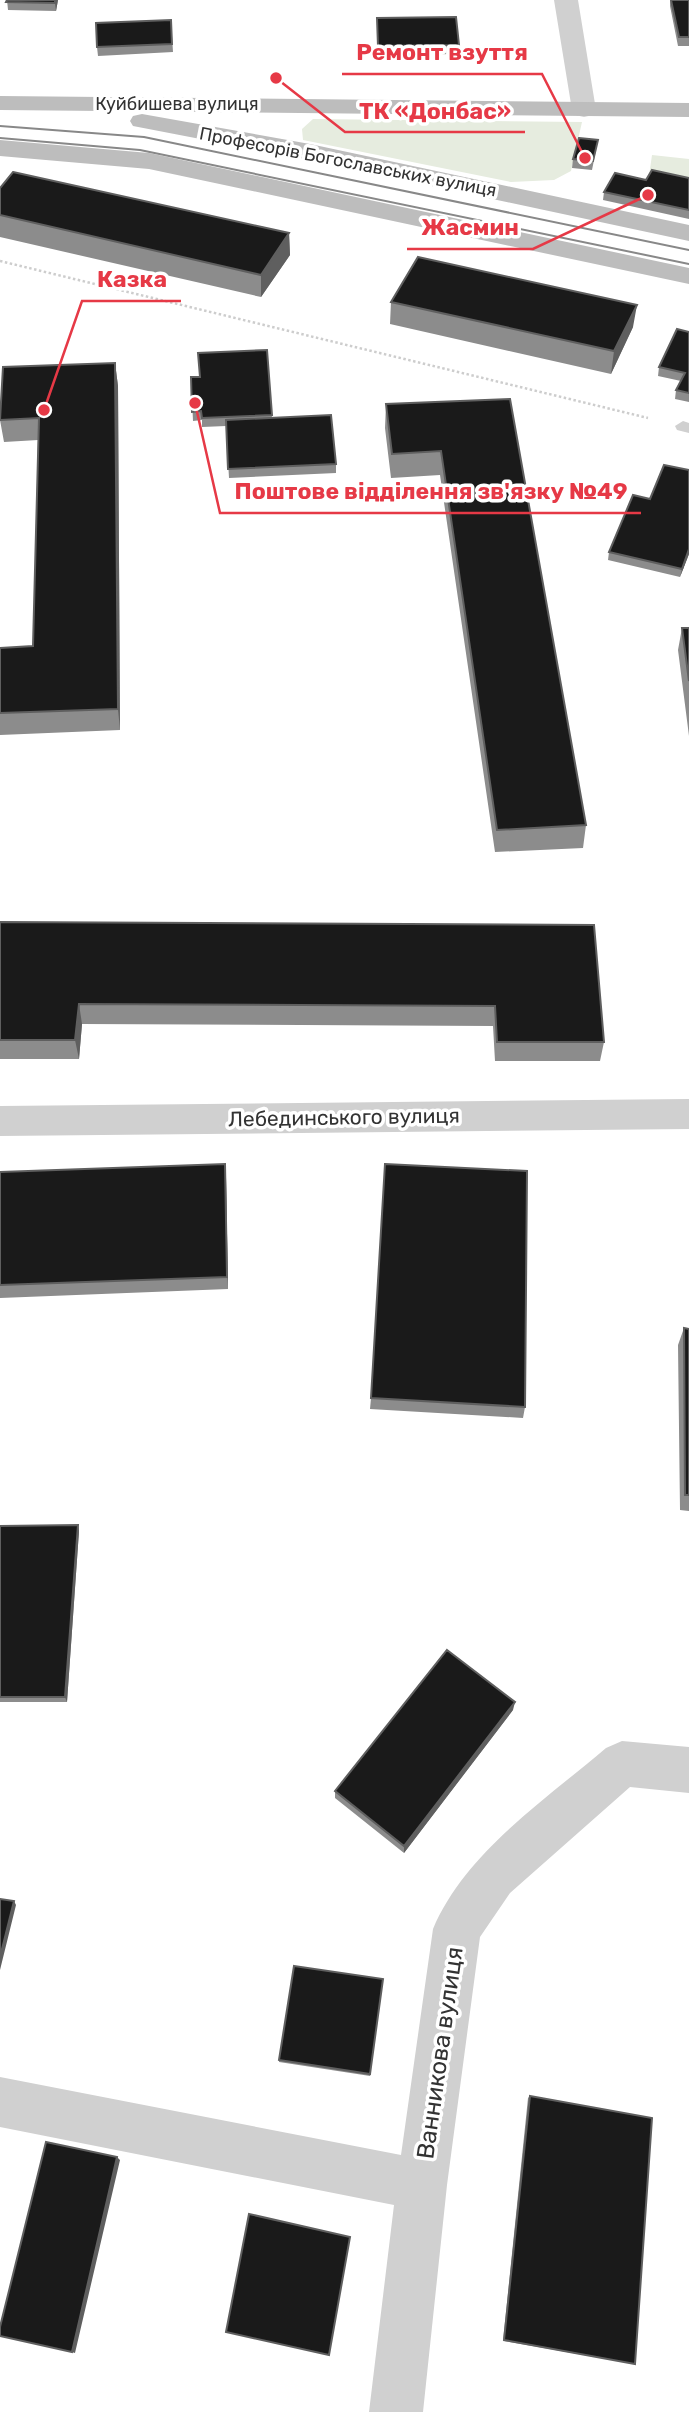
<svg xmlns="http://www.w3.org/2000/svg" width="689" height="2412" viewBox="0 0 689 2412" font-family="Rubik,sans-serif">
<rect width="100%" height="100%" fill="#fff"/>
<path fill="#e6ecdf" d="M313 119 582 122 571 171 554 180 511 182 303 140 302 129Z
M652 155 689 159V185L649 176Z"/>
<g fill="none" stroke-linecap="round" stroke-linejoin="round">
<path stroke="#cdcdcd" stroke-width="2.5" stroke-dasharray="2.5 2.5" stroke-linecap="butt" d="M0 261 648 418"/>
<path fill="#d0d0d0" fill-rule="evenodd" d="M683 421 689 423V433L677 430 675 426Z"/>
<path fill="#d0d0d0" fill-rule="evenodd" d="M554 0H578L596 110 593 115 584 117 575 115 572 110Z
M689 1099V1129L0 1136V1106Z
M622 1741 689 1747V1793L630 1787 510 1893 480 1937 447 2185 423 2412H369L394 2205 0 2127V2077L401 2155 433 1929C465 1853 545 1800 606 1748Z"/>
<path fill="#bdbdbd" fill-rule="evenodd" d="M0 96 689 103V117L0 110Z
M142 114 310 144 689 225V241L310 160 133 126 130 121 133 116Z
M0 140 149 153 689 268V284L149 169 0 156Z"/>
<path stroke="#888" stroke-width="2" d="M0 126 144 137 689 250
M0 138 140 150 689 264"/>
</g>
<path fill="#8c8c8c" d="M7 0H58L56 11 8 10Z
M670 0H689V46H678L670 6Z
M377 18 459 45 458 54 378 55Z
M171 20 173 52 98 56 97 47Z
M598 140 592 170 572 168 573 159Z
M689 178V219L603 200 604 192 646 180Z
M0 188 289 233 290 255 261 297 0 237Z
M391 302 633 327 611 374 390 324Z
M689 332V402L675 399 676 390 681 381 658 376 659 367Z
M267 350 272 418 336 464V473L229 478 226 426 202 427V420L193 421 191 377H200Z
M115 363 118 386 120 730 0 735V648L33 646 38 440 4 442 0 420Z
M510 399 586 825 583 848 495 852 440 475 391 478 385 428 386 404Z
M609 552 689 554 680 577 608 560Z
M682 628H689V736L678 650Z
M0 922 594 925 604 1042 600 1061H495L493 1026 82 1024 79 1059H0Z
M0 1172 226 1177 228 1289 0 1298Z
M684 1328 689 1329V1511L680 1510 678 1345Z
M371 1398 525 1407 523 1418 370 1409Z
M78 1525 79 1531 67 1702H0V1526Z
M513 1710 404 1853 335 1798V1791Z
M383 1979 370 2076 279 2062V2060Z
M530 2096 635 2364 503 2341 528 2098Z"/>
<path fill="#5f5f5f" d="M55 0H58L56 11 55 3Z
M289 233 290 255 261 297V275Z
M637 305 633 327 611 374 614 351Z
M115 363 118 386 120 730 118 709Z
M689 549V554L680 577 682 569Z
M79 1004 82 1024 79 1059 75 1040Z
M225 1164 226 1177 228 1289 227 1277Z
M78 1525 79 1531 67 1702 65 1697Z
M515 1702 513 1710 404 1853V1846Z
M14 1901 16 1905 0 1970V1957Z
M117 2157 120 2160 75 2353 72 2352Z"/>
<path fill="#1a1a1a" stroke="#5f5f5f" stroke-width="2" d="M7 0H55V3L6 2Z
M671 0H689V37H679Z
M456 17 459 45 378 46 377 18Z
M171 20 172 44 97 47 96 23Z
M579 138 598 140 593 161 573 159Z
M652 170 689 178V210L604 192 615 173 646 180Z
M13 172 289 233 261 275 0 215V188Z
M418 257 637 305 614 351 391 302Z
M677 329 689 332V393L676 390 685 373 659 367Z
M267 350 272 415 202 418 201 411 192 412 191 377H200L198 353Z
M115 363 118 709 0 713V648L33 646 39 418 0 420 3 367Z
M510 399 586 825 497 830 441 451 392 454 386 404Z
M331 415 336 464 228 469 226 420Z
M664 465 689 470V549L682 569 609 552 633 495 650 499Z
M682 628H689V681Z
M0 922 594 925 604 1042H497L495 1006 79 1004 75 1040H0Z
M225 1164 227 1277 0 1285V1172Z
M385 1164 527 1171 525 1407 371 1398Z
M684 1328 689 1329V1495H685Z
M78 1525 65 1697H0V1526Z
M447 1650 515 1702 404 1846 335 1791Z
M0 1899 14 1901 0 1957Z
M294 1966 383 1979 370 2074 279 2060Z
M530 2096 652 2118 635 2364 504 2340Z
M46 2142 117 2157 72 2352 0 2336V2327Z
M249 2214 350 2237 329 2355 226 2332Z"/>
<g text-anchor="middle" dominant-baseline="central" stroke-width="7" stroke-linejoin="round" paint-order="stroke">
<g font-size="18" fill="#333" stroke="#fff">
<text x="177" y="104">Куйбишева вулиця</text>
<text transform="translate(348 162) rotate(11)">Професорів Богославських вулиця</text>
</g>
<g font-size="21" fill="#333" stroke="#fff">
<text transform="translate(344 1117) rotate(-1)">Лебединського вулиця</text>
</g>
<g font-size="24" fill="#333" stroke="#fff">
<text transform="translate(440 2053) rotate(-82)">Ванникова вулиця</text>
</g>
</g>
<path fill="none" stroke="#e63946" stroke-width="2.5" d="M585 158L542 74H342M276 78L345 132H525M648 195L533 249H407M44 410L82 301H181M195 403L220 513H641"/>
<g fill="#e63946" stroke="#fff" stroke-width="2.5">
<circle cx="585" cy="158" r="7"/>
<circle cx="276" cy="78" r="7"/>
<circle cx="648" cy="195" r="7"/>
<circle cx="44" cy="410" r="7"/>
<circle cx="195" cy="403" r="7"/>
</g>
<g font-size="23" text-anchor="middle" font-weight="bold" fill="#e63946" stroke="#fff" stroke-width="7" stroke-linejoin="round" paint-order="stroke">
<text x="442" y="60">Ремонт взуття</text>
<text x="435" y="119">ТК «Донбас»</text>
<text x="470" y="235">Жасмин</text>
<text x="132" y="287">Казка</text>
<text x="431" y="499">Поштове відділення зв'язку №49</text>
</g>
</svg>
